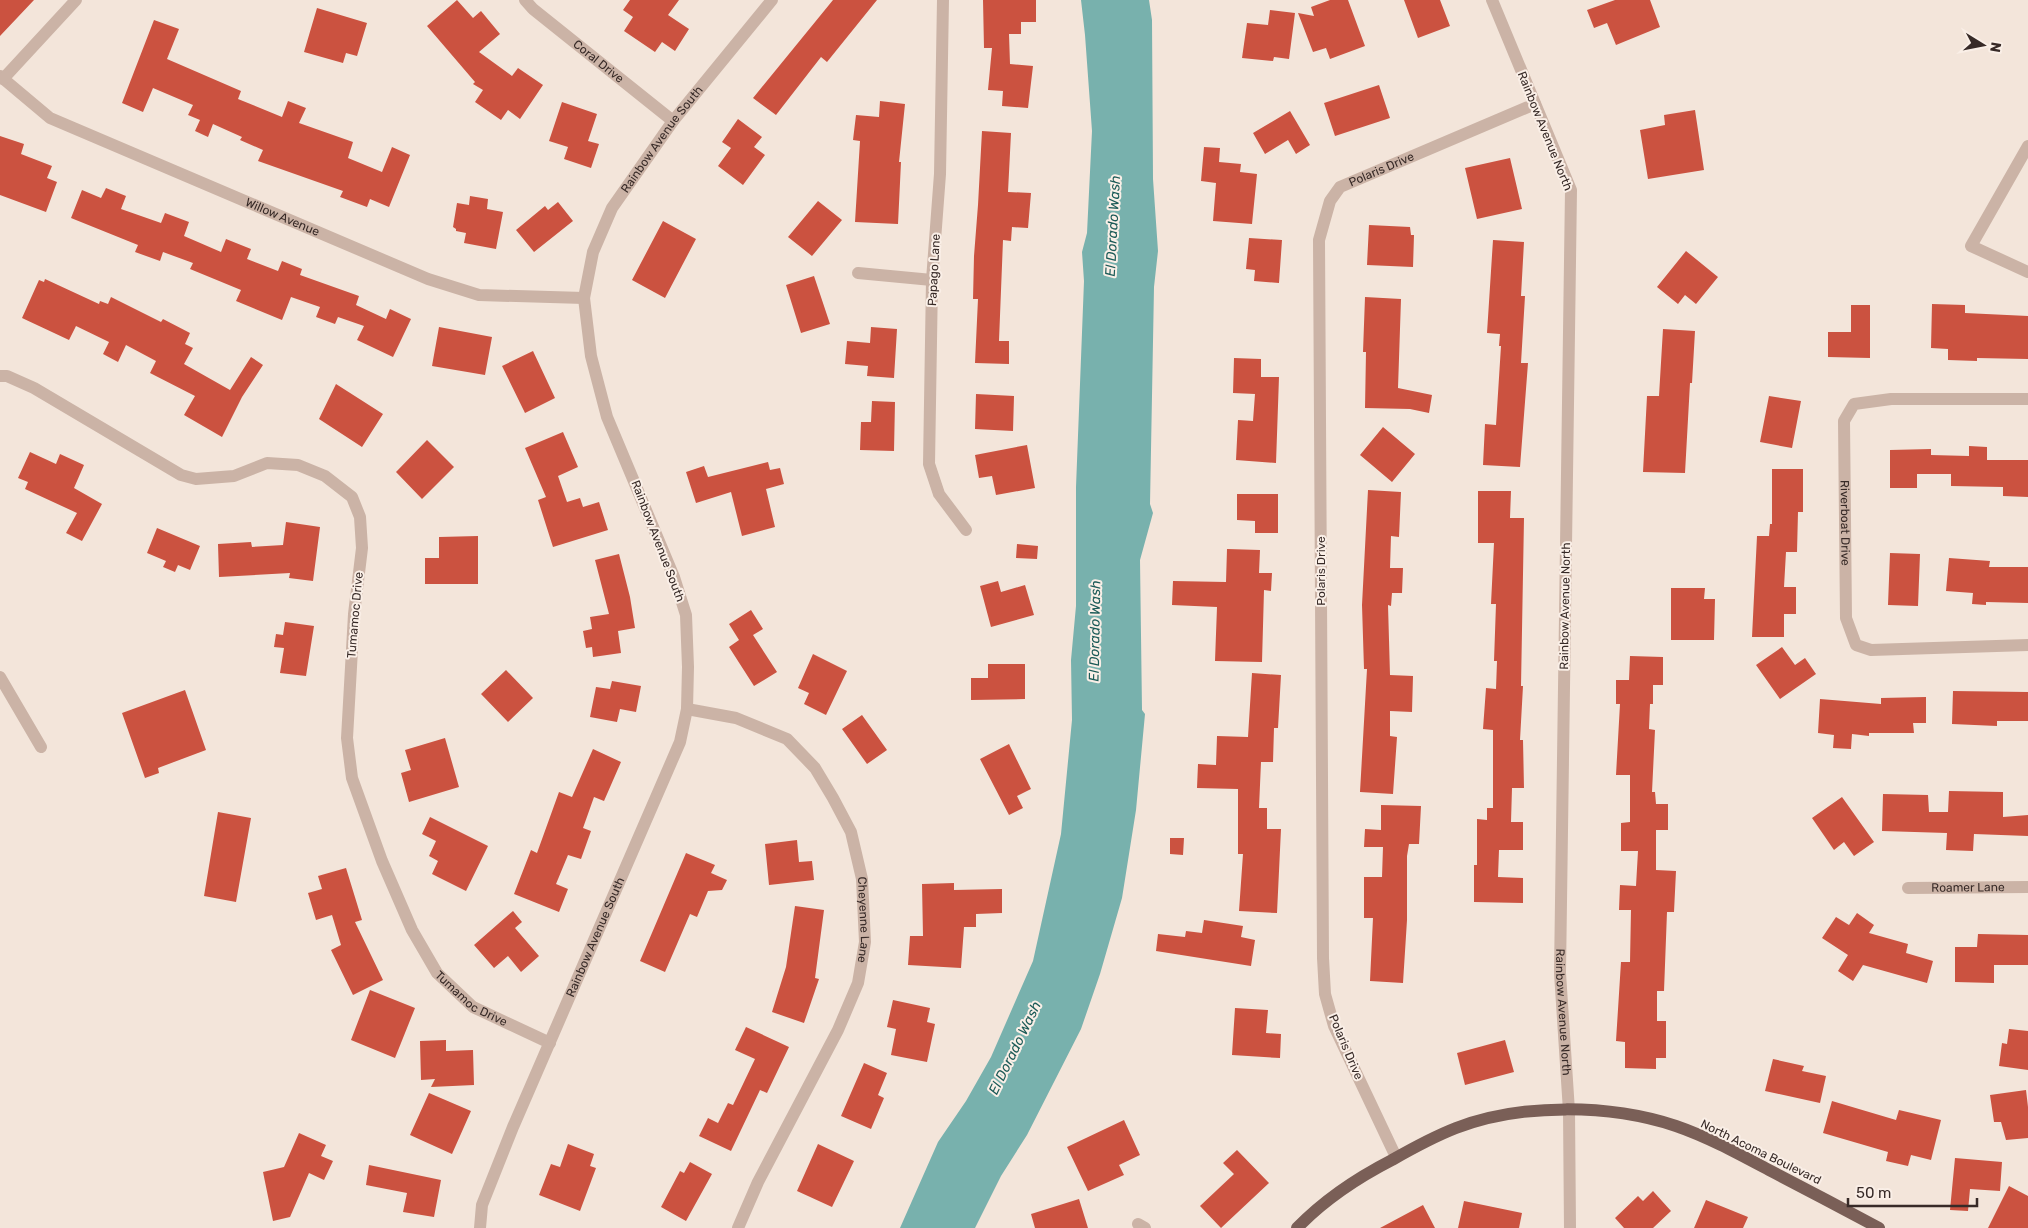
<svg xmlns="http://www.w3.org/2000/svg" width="2028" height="1228" viewBox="0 0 2028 1228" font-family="Rubik,sans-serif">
<rect width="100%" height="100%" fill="#f3e5da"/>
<path fill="#78b1ad" d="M1081 0H1149L1152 20 1153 179 1158 251 1154 287 1150 504 1153 513 1140 560 1142 710 1145 714 1136 810 1122 898 1100 974 1081 1029 1027 1135 1001 1176 975 1228H900L938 1142 966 1101 991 1057 1033 961 1061 834 1072 720 1071 660 1076 606V487L1084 281 1082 252 1087 233 1092 131 1085 35Z"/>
<path fill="#cb5240" d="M0 0H34L0 36Z
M457 0 473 18 481 11 500 34 479 52 512 76 518 68 543 85 520 119 508 110 501 120 475 102 483 90 473 84 475 82 427 26Z
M630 0H679L668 15 689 29 675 51 662 42 655 52 624 31 633 17 623 10Z
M833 0H877L827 62 821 57 776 115 753 98Z
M983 0H1036V22H1021V34H1009L1010 64 1033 66 1028 108 1002 106 1003 91 988 90 992 48H984Z
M1330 0H1348L1365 46 1330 59 1326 48 1313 52 1298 13 1314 16 1311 7Z
M1404 0H1440L1450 26 1418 38Z
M1615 0H1650L1660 27 1616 45 1607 23 1594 28 1587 10Z
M317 8 367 23 357 56 346 53 343 63 304 52Z
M1270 10 1295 13 1289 59 1274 57 1273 61 1242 58 1247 23 1268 25Z
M154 20 179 29 167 59 241 91 238 99 282 117 288 101 306 108 299 123 353 142 348 158 382 172 392 147 410 155 389 207 370 199 367 207 340 197 343 191 258 161 263 150 240 140 242 137 213 124 208 137 195 131 200 120 188 115 193 105 153 88 143 112 122 103Z
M1379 85 1390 118 1335 136 1324 103Z
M880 101 905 104 899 162H901L898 224 855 222 860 141 853 140 856 115 879 117Z
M562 102 597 114 588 141 599 144 591 168 564 159 568 147 549 141Z
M1695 110 1704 170 1648 179 1640 130 1665 125 1664 115Z
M1290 111 1310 145 1296 154 1288 140 1265 154 1253 133Z
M738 119 762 137 754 147 765 155 743 185 718 166 731 148 722 142Z
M982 131 1011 133 1008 192 1031 193 1028 228 1012 227 1011 241 1003 240 999 341H1009V364L975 363 978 299H973L974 256 978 205Z
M0 136 24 144 21 154 52 166 47 178 57 182 46 212 0 195Z
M1204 147 1220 148 1219 162 1241 164 1240 172 1257 174 1252 224 1213 221 1216 183 1201 181Z
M1510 158 1522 209 1477 219 1465 168Z
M106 188 126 196 121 209 161 223 165 213 189 222 184 236 221 252 226 239 251 249 247 259 278 271 282 261 302 269 300 275 359 296 356 305 386 319 390 309 411 319 393 357 357 340 364 326 338 317 335 324 316 317 320 307 291 297 282 320 236 301 241 290 190 269 193 263 163 252 160 261 135 252 138 245 71 218 82 190 101 198Z
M470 196 488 199 487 209 503 212 496 249 464 243 466 233 456 231V229L453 227 457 203 469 205Z
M818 201 842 220 812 256 788 237Z
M558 202 573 221 534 252 516 230 545 206 548 210Z
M663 221 696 239 665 298 632 280Z
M1369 225 1410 227 1411 235H1414L1413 267 1367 265Z
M1249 238 1282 240 1279 283 1254 281 1255 270 1246 269Z
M1493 240 1524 242 1521 296H1525L1521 363H1528L1520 467 1483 465 1485 424 1496 425 1501 346H1499L1500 334 1487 333Z
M1686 251 1718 277 1696 304 1685 295 1678 304 1657 287Z
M814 276 830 324 801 333 786 285Z
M45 279 99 304 100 301 108 304 111 297 161 322 163 319 190 333 185 344 193 348 184 364 230 390 251 357 263 365 242 397 222 437 184 415 195 396 150 373 156 361 126 345 118 362 103 354 109 342 76 326 69 340 22 318 39 280 44 282Z
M1365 297 1401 299 1398 388 1432 395 1429 413 1410 409 1365 408 1366 352H1363Z
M1932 304 1965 305V313L2028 316V359L1977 358V361L1948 360V349L1931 348Z
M1851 305H1870V358L1828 357V332H1851Z
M439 327 492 337 485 375 432 366Z
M871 327 897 329 894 378 867 376 868 366 845 364 847 341 870 343Z
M1663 329 1695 331 1692 383H1690L1685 473 1643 472 1647 396H1659Z
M533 351 555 398 525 413 502 366Z
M1234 358 1261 359V377H1279L1276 463 1236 460 1238 420 1253 421 1255 394 1233 393Z
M336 384 383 414 362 447 319 419Z
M976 394 1014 396 1013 431 975 429Z
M1769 396 1801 401 1792 448 1760 442Z
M872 401 895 402 894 451 860 450 861 422H871Z
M1383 427 1415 454 1392 482 1360 455Z
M563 432 578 467 558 476 567 502 580 498 583 507 599 502 608 530 553 547 538 500 546 497 525 448Z
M427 440 454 467 422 499 396 472Z
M1027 445 1035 488 996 495 992 476 979 478 975 455Z
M1969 446 1987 447V460H2028V497L2003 496V487L1951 486V474H1917V488H1890V450L1931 449V455L1969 456Z
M30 452 56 464 60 454 84 465 74 488 102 504 82 541 66 533 77 513 25 489 28 482 18 478Z
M768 462 770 470 780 468 784 484 766 489 775 527 742 536 731 492 696 503 686 472 704 466 708 477Z
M1772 469H1803V512H1798L1797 552H1786L1784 587H1796V614H1784V637H1752L1757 536H1769L1770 524H1772Z
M1368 490 1401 492 1399 537 1391 536 1390 568H1403L1402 593H1392L1391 606 1388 605 1390 675 1413 676 1412 712 1390 711V736L1397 737 1393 794 1360 792 1367 669H1364L1362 605Z
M1478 491H1511L1510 518H1524L1521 686H1523L1520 740H1523L1524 788H1512L1511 822H1523V850H1499L1498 877 1523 878V903L1474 902V865H1477V819L1487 820V808H1493V730L1483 729 1486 688 1496 689 1497 661H1494L1496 604H1491L1494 543H1478Z
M1237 494H1278V533H1255V521L1237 520Z
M286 522 320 527 313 581 289 578 290 573 219 577 218 544 251 542 252 547 283 545Z
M157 528 200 546 190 570 178 565 175 572 163 567 166 561 147 553Z
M478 536V584H425V558H439V537Z
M1017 544 1038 546 1037 559 1016 558Z
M1227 549 1260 550 1259 573H1272L1271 591 1264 590 1262 662 1215 661 1217 607 1172 605 1173 581 1226 582Z
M1890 553 1920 554 1918 606 1888 605Z
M619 554 630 597 635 628 618 631 621 653 593 657 592 647 586 648 583 631 592 629 590 617 609 614 595 560Z
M1949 558 1990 561 1989 567H2028V603L1986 602V605L1972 604 1973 593 1946 591Z
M998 581 1001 592 1025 585 1034 615 991 627 980 586Z
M1671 588H1705L1704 599H1715L1714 640H1671Z
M751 610 763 629 753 635 777 672 754 686 729 647 739 640 729 624Z
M285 622 314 626 306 676 280 673 284 648 274 647 276 634 283 635Z
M1782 647 1795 665 1805 658 1816 674 1780 699 1756 665Z
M813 654 847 671 826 715 804 704 809 693 798 688Z
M1630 656 1663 657V685H1653V704H1650L1649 729 1655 730 1652 792H1655L1656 804H1668V830H1656V870L1676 871 1674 912H1667L1664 991H1657V1021H1666V1058H1656V1069L1625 1068V1042L1616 1041 1621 962H1630L1631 910H1619L1620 885 1636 886 1638 851H1621V823L1630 822V775H1616L1620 704H1616V680H1629Z
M988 664H1025V699L971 700V678H988Z
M506 670 533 698 508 722 481 694Z
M1252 673 1281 675 1278 728H1274L1273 762H1261L1259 808H1267V829H1281L1277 913 1239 911 1243 854H1238V789L1197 788 1198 764 1216 765 1217 736 1248 737Z
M612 681 641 686 636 712 620 709 617 722 590 717 596 687 610 689Z
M185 690 206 750 158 768 159 773 145 778 122 713Z
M1953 691 2028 692V721H1997V726L1952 724Z
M1926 697V723H1913L1914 733H1869V736L1852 734 1851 749 1833 748 1834 735 1818 733 1820 699 1881 704V698Z
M862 715 887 750 867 764 842 729Z
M445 738 459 787 409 802 401 773 411 770 405 750Z
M1009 744 1031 789 1017 796 1023 808 1009 815 980 759Z
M593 749 621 762 604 801 594 797 583 828 591 831 581 859 568 855 556 884 568 889 559 912 514 894 531 850 537 853 559 792 572 797Z
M1949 791 2003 792V817L2028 815V836L1974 834 1973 851 1946 850 1947 833 1882 831 1883 794 1928 795 1929 812H1948Z
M1842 797 1874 842 1854 856 1844 842 1834 850 1812 818Z
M1381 805 1421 806 1419 844H1409L1407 856V920L1403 983 1370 981 1373 918H1364V877H1382L1383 847H1364L1365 829 1381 830Z
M218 812 251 818 236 902 204 896Z
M430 817 488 846 466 891 432 874 438 861 429 856 436 841 422 834Z
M1170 838H1184L1183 855 1170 854Z
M797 840 799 862 812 861 814 880 769 885 765 844Z
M686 853 715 865 711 873 727 880 722 890 708 891 697 917 690 914 665 972 640 961Z
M346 868 362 920 355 922 383 980 353 995 331 950 341 945 332 915 316 920 308 893 322 889 318 876Z
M954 883V890L1002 889V913L976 914V927H964L961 968 908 965 910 936H923L922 884Z
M795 906 824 910 815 978 819 979 804 1023 772 1012 786 967Z
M513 911 522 922 515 928 539 956 521 972 508 956 494 968 474 945Z
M1857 913 1874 925 1869 933 1908 944 1906 953 1933 961 1927 983 1863 965 1853 981 1838 971 1848 955 1822 938 1836 917 1849 925Z
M1204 920 1243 926 1241 937 1255 940 1251 966 1156 951 1158 934 1185 937 1186 931 1202 933Z
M1978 934 2028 935V965H1994V983L1955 982V947H1977Z
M370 990 415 1008 395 1058 351 1040Z
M893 1000 930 1008 927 1022 935 1024 927 1062 891 1055 896 1029 887 1027Z
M1235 1008 1268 1010 1266 1033 1281 1034 1280 1058 1232 1055Z
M746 1027 789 1047 767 1093 760 1090 731 1151 699 1136 708 1118 718 1123 728 1103 733 1105 755 1059 735 1050Z
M2009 1029 2028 1031V1070L1999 1066 2002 1043 2007 1044Z
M446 1040V1051L473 1050 474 1085 431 1087 435 1079 421 1080 420 1041Z
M1505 1040 1514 1072 1465 1085 1457 1053Z
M1773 1059 1804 1066 1802 1071 1826 1076 1820 1103 1765 1091Z
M864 1063 887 1073 878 1095 884 1098 871 1129 841 1116Z
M2026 1090 2028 1107V1138L2006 1140 2001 1122H1994L1990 1095Z
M429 1093 471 1111 452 1154 410 1135Z
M1832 1101 1896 1120 1899 1110 1941 1120 1931 1160 1911 1155 1908 1166 1886 1161 1888 1152 1823 1133Z
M1124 1120 1140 1155 1119 1165 1124 1175 1088 1191 1067 1147Z
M299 1133 326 1145 321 1156 333 1161 324 1180 309 1173 290 1217 273 1221 263 1172 284 1167Z
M568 1144 594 1154 590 1166 596 1168 580 1211 539 1195 551 1164 560 1167Z
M818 1144 854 1161 832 1207 797 1191Z
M1237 1150 1269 1183 1221 1228 1200 1206 1234 1174 1223 1163Z
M1955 1158 2002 1162 2000 1191 1970 1189 1968 1211 1950 1210Z
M690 1162 712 1174 686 1221 661 1207 680 1171 684 1173Z
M369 1165 441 1180 434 1217 403 1212 407 1193 366 1185Z
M2009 1186 2028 1196V1228H1988Z
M1653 1191 1671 1211 1653 1228H1624L1615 1218 1638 1196 1643 1201Z
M1079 1199 1088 1228H1035L1031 1214Z
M1706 1200 1748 1217 1743 1228H1694Z
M1464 1201 1522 1213 1519 1228H1458Z
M1423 1205 1435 1228H1380Z"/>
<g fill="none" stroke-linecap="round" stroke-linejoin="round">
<g stroke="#cbb3a6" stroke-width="12">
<path id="s1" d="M525 0 533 9 673 121"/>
<path d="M943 0 940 174 932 280 929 464 939 494 966 530"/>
<path id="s2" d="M1492 0 1571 190 1560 973 1569 1111 1570 1228"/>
<path id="s3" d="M0 76 50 118 428 279 479 295 584 298"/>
<path d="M3 79 76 0"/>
<path d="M2028 146 1971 246 2028 272"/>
<path d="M858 273 932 280"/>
<path id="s4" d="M0 376H7L34 388 181 475 196 479 234 476 267 463 298 465 325 476 352 497 360 517 362 548 354 614 347 738 352 778 382 861 412 930 437 973 473 1007 550 1043"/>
<path id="s5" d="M2028 399H1891L1854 404 1844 421 1846 618 1856 645 1871 650 2028 645"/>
<path d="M0 677 41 747"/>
<path id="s6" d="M687 709 736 718 787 739 815 768 833 798 851 832 862 879 865 942 858 983 838 1030 758 1182 738 1228"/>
<path id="s7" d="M1908 888 2028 887"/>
<path id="s8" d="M1396 1157 1334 1026 1325 994 1323 958 1319 240 1330 201 1340 187 1535 104"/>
<path d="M1138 1224 1145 1228"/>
<path id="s9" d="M480 1228 482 1205 513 1127 680 742 687 709 688 667 686 615 674 577 607 417 591 356 584 298 593 252 612 208 673 121 772 0"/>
</g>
<path stroke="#7a5f57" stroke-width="12" d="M1297 1228C1324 1200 1357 1178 1392 1160 1413 1148 1433 1137 1456 1128 1522 1103 1609 1104 1676 1126 1708 1137 1739 1154 1769 1170 1806 1189 1842 1208 1879 1228"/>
</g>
<g text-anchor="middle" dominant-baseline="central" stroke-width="4" stroke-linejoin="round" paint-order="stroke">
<g font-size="12" fill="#372a27" stroke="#faefe7">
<text stroke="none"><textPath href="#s1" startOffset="96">Coral Drive</textPath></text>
<text transform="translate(1545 131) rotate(68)">Rainbow Avenue North</text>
<text stroke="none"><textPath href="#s9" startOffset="1169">Rainbow Avenue South</textPath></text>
<text stroke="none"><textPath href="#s8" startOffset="1035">Polaris Drive</textPath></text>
<text stroke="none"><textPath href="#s3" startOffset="318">Willow Avenue</textPath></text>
<text transform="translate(934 270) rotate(-87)">Papago Lane</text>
<text stroke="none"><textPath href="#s5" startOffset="296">Riverboat Drive</textPath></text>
<text transform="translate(658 541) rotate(69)">Rainbow Avenue South</text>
<text transform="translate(1321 571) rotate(-90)">Polaris Drive</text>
<text transform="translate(1565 606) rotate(-89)">Rainbow Avenue North</text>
<text transform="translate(355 615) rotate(-85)">Tumamoc Drive</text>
<text stroke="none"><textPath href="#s7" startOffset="60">Roamer Lane</textPath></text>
<text stroke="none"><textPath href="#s6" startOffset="308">Cheyenne Lane</textPath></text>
<text stroke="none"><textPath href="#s9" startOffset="314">Rainbow Avenue South</textPath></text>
<text stroke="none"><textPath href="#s4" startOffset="931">Tumamoc Drive</textPath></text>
<text stroke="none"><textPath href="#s2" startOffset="1028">Rainbow Avenue North</textPath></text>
<text transform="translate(1346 1047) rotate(67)">Polaris Drive</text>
<text transform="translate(1761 1152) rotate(26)">North Acoma Boulevard</text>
</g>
<g font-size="14" font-style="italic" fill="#1b5a57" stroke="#faefe7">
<text transform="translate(1113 226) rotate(-87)">El Dorado Wash</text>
<text transform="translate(1095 631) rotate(-89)">El Dorado Wash</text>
<text transform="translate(1015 1048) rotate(-64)">El Dorado Wash</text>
</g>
</g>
<g transform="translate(1983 45) rotate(100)" stroke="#faefe7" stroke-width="4" paint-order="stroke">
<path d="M0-4L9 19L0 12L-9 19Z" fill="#372a27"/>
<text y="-8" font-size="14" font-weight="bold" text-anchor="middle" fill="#372a27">N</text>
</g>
<path d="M1848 1198v8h129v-8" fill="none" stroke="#372a27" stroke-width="2.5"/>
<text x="1856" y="1198" font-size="15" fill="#372a27" stroke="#faefe7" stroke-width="4" paint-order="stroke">50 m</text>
</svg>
